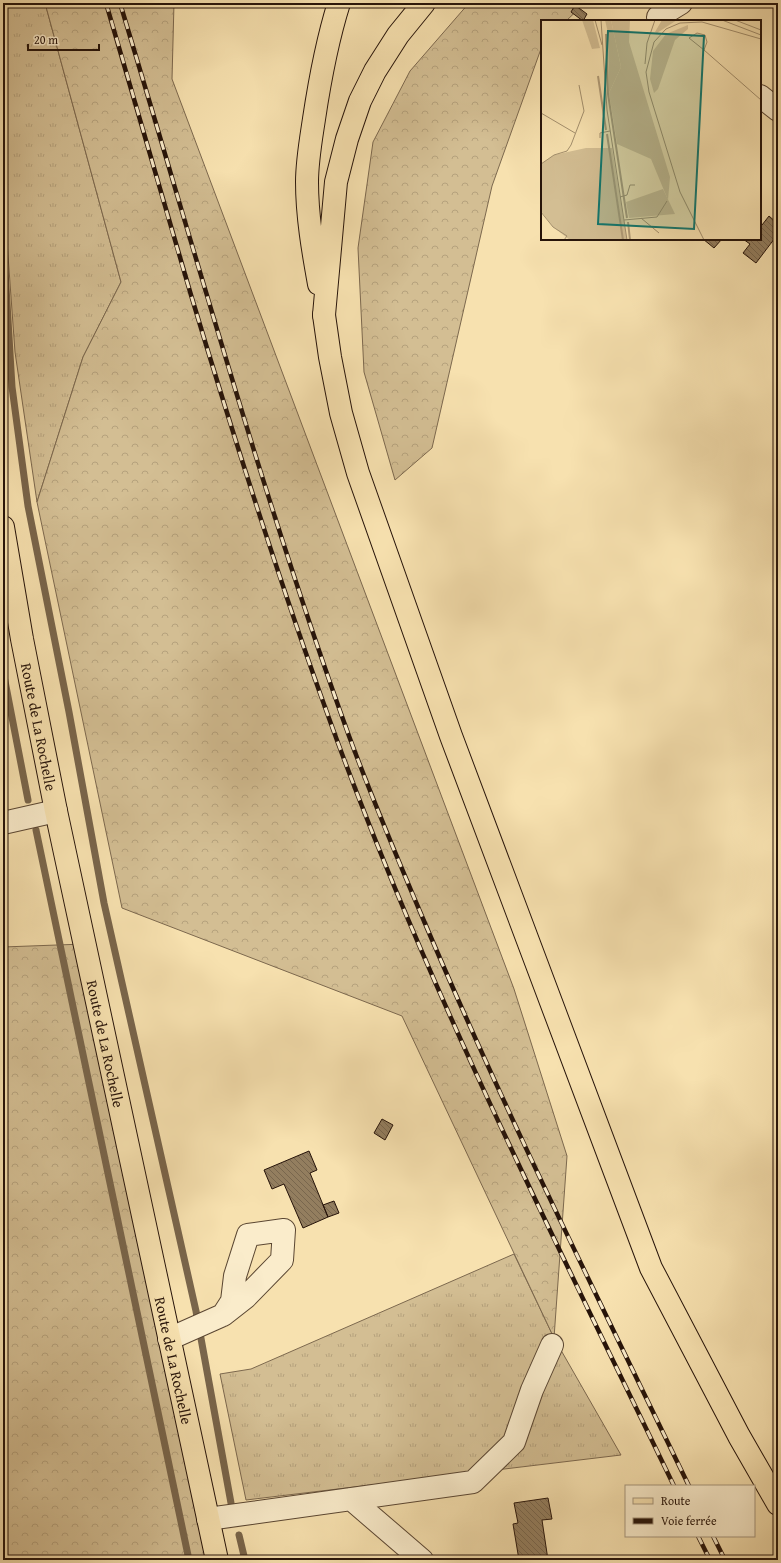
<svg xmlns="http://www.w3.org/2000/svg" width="781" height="1563" viewBox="0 0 781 1563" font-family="'Gentium Book Plus',serif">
<defs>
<pattern id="grass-tufts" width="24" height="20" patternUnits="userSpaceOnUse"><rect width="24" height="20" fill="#d3be93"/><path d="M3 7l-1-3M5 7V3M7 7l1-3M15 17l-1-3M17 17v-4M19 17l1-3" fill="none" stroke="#b5a27d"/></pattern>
<pattern id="forest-crowns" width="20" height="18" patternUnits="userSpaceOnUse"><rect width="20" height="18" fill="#d3be93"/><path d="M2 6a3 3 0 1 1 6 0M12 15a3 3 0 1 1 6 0" fill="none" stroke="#b5a27d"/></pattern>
<pattern id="building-back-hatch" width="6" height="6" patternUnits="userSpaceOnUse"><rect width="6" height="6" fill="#937e5f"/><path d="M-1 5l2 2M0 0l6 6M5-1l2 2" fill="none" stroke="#78664d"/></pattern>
</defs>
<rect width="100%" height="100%" fill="#f7e1af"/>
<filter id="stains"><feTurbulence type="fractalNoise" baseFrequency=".005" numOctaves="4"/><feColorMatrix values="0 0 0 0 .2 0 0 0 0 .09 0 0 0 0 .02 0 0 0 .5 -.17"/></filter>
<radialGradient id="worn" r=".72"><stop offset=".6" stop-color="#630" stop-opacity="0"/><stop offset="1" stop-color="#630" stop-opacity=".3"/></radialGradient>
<path fill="url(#grass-tufts)" stroke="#7c684e" d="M3 3H45L121 282 83 357 37 502 15 352 3 186Z
M514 1254 554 1338 621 1455 246 1500 220 1374 251 1369Z"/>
<path fill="url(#forest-crowns)" stroke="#7c684e" d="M45 3H174L172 79 514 989 567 1156 554 1338 402 1016 122 908 37 502 83 357 121 282Z
M469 3H585L566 21H542V46L492 186 432 448 395 480 364 372 358 248 373 142 410 71Z
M84 944 217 1560H3V947Z"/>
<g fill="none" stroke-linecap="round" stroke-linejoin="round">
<path stroke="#79654b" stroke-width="7" d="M3 237 12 387 28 506 69 712 104 903 196 1311 231 1503
M3 671 28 800
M36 830 189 1560
M239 1535 245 1560"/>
</g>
<path fill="url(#building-back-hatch)" stroke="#261309" d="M575 5 587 14 583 21 571 12Z
M769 216 778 224V234L756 263 743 253 750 244 743 239H760V224L762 225Z
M703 239H722L714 248Z
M382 1119 393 1125 385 1140 374 1133Z
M309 1151 317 1170 310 1173 328 1217 303 1228 284 1184 272 1189 264 1170Z
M334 1201 339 1213 328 1217 323 1205Z
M548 1498 552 1519 542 1520 548 1560H519L513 1524 518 1523 514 1503Z"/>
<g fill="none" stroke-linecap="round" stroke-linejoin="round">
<defs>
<path id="minor" d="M663 21 658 17 681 3
M760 96 778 110
M3 823 56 811
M169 1339 223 1315 232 1301 235 1276 248 1235 284 1230 282 1260 246 1297 223 1315
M351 1499 422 1560
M208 1519 473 1482 514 1442 532 1390 552 1345"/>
<g id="major">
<path d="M324 315 330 357 341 413 358 473 451 736 651 1268 739 1436 778 1504"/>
<path id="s1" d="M3 527 22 639 56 811 217 1560"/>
</g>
<path id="highway" d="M319 284C313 251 307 216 307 182 307 161 311 139 314 119 320 79 327 41 339 3
M324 315 336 182 347 139 360 101 375 71 398 35 424 3"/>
</defs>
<use href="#minor" stroke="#5a4632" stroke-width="24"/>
<use href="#major" stroke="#261309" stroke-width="24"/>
<use href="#highway" stroke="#261309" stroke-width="24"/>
<use href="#minor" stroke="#faeccb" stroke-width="22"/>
<use href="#major" stroke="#f7e1af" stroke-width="22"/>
<use href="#highway" stroke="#f7e1af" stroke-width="22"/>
<defs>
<path id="rail" d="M106 3C135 100 162 198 191 295 236 445 284 596 338 743 432 998 556 1242 674 1486
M120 3C194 248 262 495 349 736 371 796 396 855 421 914 503 1108 597 1296 689 1486
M698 1536 710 1560
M713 1536 725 1560"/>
</defs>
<use href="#rail" stroke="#261309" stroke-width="4.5"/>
<use href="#rail" stroke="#faeccb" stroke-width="3" stroke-dasharray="9" stroke-linecap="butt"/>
</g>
<g text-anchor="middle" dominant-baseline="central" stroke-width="4" stroke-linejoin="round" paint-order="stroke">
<g font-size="15" fill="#261309" stroke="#faeccb">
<text stroke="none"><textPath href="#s1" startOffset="203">Route de La Rochelle</textPath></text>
<text stroke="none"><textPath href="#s1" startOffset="527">Route de La Rochelle</textPath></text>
<text stroke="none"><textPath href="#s1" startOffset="851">Route de La Rochelle</textPath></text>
</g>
</g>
<g transform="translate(541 20)">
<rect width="220" height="220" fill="#f7e1af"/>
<path d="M41 0H52L59 28 51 29ZM64 0H70L80 47 68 73 67 13ZM122 169 134 194 88 198 85 182Z" fill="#d3be93"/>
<path d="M70 0H89L88 22 129 157 127 180 110 139 76 124 68 73 80 47ZM121 0H136L116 13 114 12ZM147 5V9L134 20 117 69 113 73 109 59 112 31 125 14ZM45 128H71L86 220H29L12 207 0 191V144L13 135Z" fill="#d3be93"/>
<path fill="none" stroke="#b09b77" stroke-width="2" d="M65 14 67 74 86 198M57 56 65 110M66 114 82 220M87 202 89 220"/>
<path fill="none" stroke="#a38f6d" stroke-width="1" d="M54 0 61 25M60 0 66 90 86 220M181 0 220 15M194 0 220 10M163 30 166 22 164 15 156 13 148 18 163 30 220 80M104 44 106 23 114 0M105 52 108 72 139 172 163 220M105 52 113 22 125 9 139 3 161 2 220 19M0 93 34 113M59 118V113L69 111M0 144 13 135 26 131 30 125 43 91 38 65M79 177 86 175 89 165H94M0 192 12 207 26 216 23 220M100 198 118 213M83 200 116 197 126 181"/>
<path fill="#0f766e" fill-opacity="0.15" stroke="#0f766e" stroke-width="2" d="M67 11 163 16 153 209 57 204Z"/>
<rect width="220" height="220" fill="none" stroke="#261309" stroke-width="2"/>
</g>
<rect width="781" height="1563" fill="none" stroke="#f7e1af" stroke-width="16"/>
<rect x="4" y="4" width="773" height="1555" fill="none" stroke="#261309" stroke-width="2"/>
<rect x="8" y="8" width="765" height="1547" fill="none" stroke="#261309"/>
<rect x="625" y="1485" width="130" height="52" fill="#faeccb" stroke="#a5957d"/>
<rect x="633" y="1498" width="20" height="6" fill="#f7e1af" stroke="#a5957d"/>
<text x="661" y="1505" font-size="12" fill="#261309">Route</text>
<rect x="633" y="1518" width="20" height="6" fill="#261309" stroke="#a5957d"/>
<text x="661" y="1525" font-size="12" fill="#261309">Voie ferrée</text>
<path d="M28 44v6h71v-6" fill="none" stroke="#261309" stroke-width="2"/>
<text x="34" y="44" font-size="12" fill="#261309" stroke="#faeccb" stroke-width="3" paint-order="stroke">20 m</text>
<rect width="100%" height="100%" filter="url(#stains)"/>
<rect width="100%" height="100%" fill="url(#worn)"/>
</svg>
